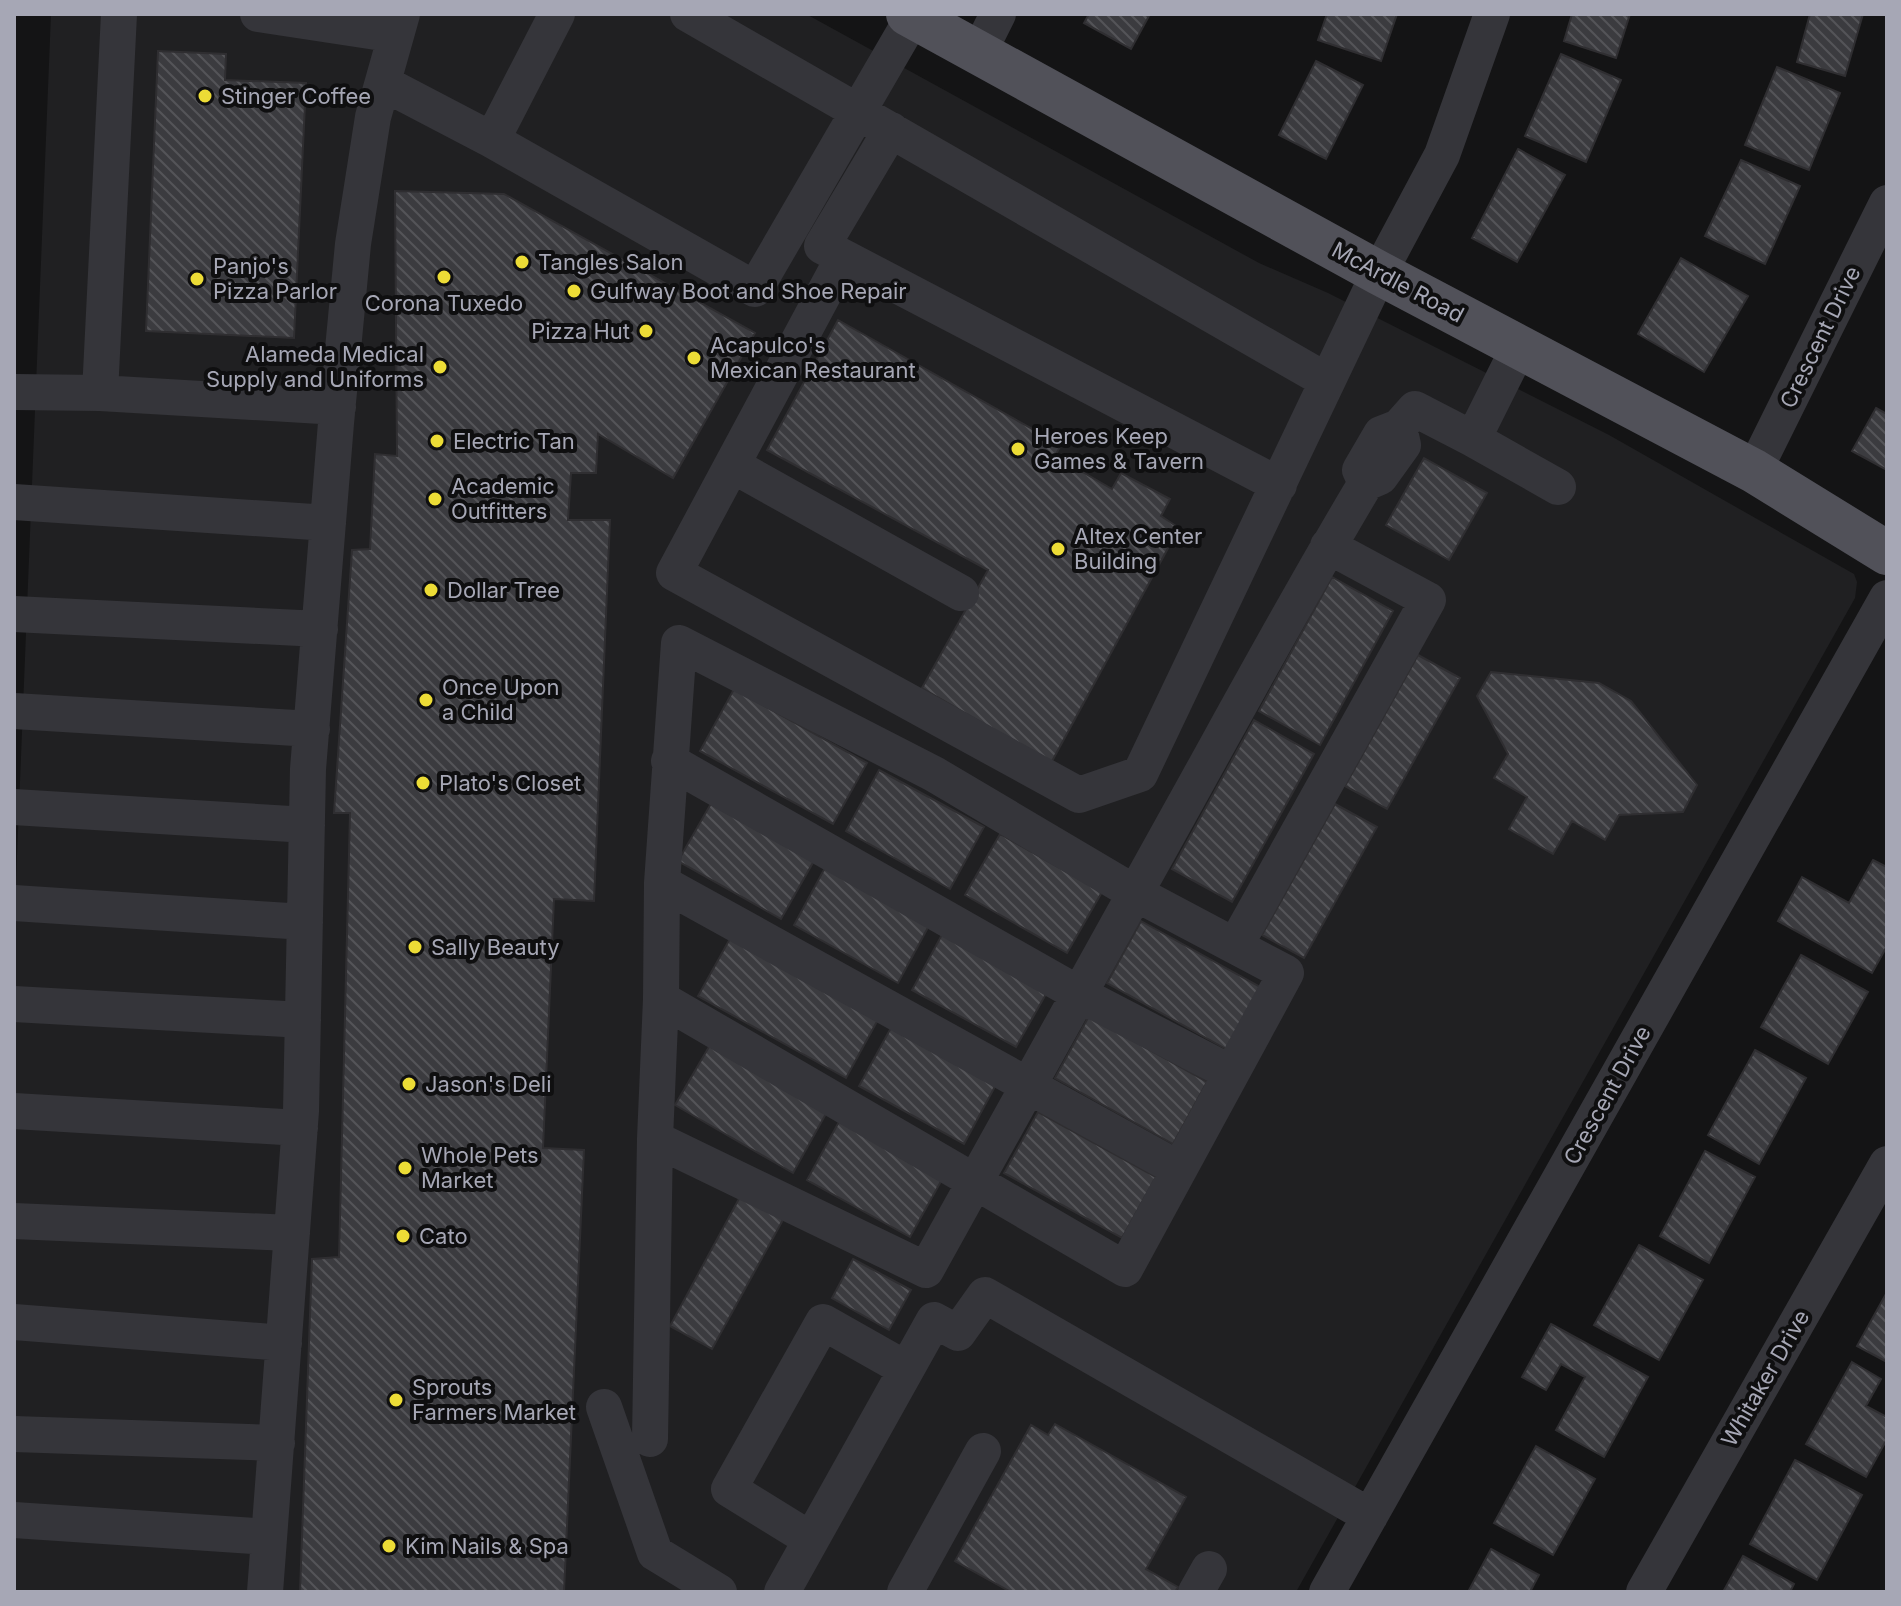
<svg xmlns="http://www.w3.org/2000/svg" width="1901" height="1606" viewBox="0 0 1901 1606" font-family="Inter,sans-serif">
<defs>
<pattern id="building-back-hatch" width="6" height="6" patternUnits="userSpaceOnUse" patternTransform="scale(2)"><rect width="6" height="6" fill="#3b3b3f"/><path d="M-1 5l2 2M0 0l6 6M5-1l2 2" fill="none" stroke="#545458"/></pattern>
</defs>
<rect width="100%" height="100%" fill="#141415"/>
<path fill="#202022" d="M51 14H806L1259 263 1328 293 1609 435 1854 574 1857 582 1855 598 1296 1592H14V930Z"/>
<path fill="url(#building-back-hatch)" stroke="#2f2e31" stroke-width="2" d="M1089 14H1150L1131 49 1084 23Z
M1327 14H1397L1381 61 1318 40Z
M1572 14H1630L1616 58 1564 41Z
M1810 14H1863L1845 76 1797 62Z
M158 51 226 54 225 80 306 83 294 338 146 331Z
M1561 54 1621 80 1586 162 1525 136Z
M1316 61 1363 85 1326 159 1279 135Z
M1777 67 1840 93 1809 170 1745 145Z
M1518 149 1565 175 1517 262 1472 238Z
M1741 160 1800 186 1765 264 1705 236Z
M395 191 504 194 755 333 673 478 598 434 596 473H571L568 520H610L594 901 554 899 543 1148 584 1150 564 1592H300L312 1259 339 1257 350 813H334L352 550 370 549 375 454 397 456Z
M1681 258 1748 296 1704 372 1638 334Z
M838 320 1061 445 1055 456 1112 489 1121 473 1170 499 1161 516 1179 528 1051 763 922 688 988 570 767 450Z
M1876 408 1887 414V470L1852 451Z
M1424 458 1487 493 1449 560 1386 525Z
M1332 577 1393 611 1320 745 1259 711Z
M1418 655 1460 678 1387 809 1345 786Z
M1491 672 1599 683 1631 701 1697 785 1683 812 1619 815 1605 840 1572 821 1553 854 1509 829 1527 797 1494 778 1508 754 1477 696Z
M734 689 867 763 833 824 700 751Z
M1254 720 1314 754 1232 902 1172 869Z
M879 770 984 827 950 889 846 831Z
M713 800 815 859 781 919 678 861Z
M1335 804 1377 827 1304 958 1262 935Z
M1000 834 1102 892 1067 953 965 895Z
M1873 860 1887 867V946L1872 973 1778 921 1802 877 1849 903Z
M827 864 931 922 898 983 794 925Z
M1141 921 1260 987 1226 1049 1107 983Z
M945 929 1050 987 1016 1047 912 990Z
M732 935 880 1016 846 1078 698 996Z
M1801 955 1868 992 1828 1064 1761 1027Z
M1089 1016 1207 1082 1173 1144 1055 1078Z
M893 1024 998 1081 964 1144 859 1086Z
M710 1045 827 1112 793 1173 675 1105Z
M1755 1050 1806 1078 1759 1164 1708 1135Z
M1038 1112 1156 1177 1122 1238 1004 1173Z
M841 1118 944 1176 910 1237 807 1180Z
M1705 1151 1755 1177 1709 1263 1660 1236Z
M741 1195 784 1218 712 1349 670 1326Z
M1639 1245 1703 1280 1659 1360 1594 1325Z
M853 1259 911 1290 889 1330 832 1298Z
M1887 1292V1362L1857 1346Z
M1551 1324 1648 1377 1604 1457 1556 1430 1585 1377 1561 1364 1546 1390 1522 1377Z
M1852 1362 1881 1379 1866 1406 1887 1417V1439L1866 1477 1806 1444Z
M1055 1424 1186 1497 1146 1569 1178 1587 1175 1592H1011L955 1561 1031 1425 1048 1435Z
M1536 1446 1595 1479 1553 1555 1494 1523Z
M1795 1460 1862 1495 1817 1580 1750 1544Z
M1491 1549 1539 1575 1530 1592H1468Z
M1743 1556 1794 1584 1790 1592H1723Z"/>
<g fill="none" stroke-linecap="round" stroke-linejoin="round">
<path stroke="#35353a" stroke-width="36" d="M258 14 396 35
M688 14 1327 381
M979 52 998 14
M383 83 492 140 755 289 913 17
M891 130 822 246 1279 485
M492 140 557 14
M843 258 674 573 1079 795 1140 774 1379 273 1442 155 1492 14
M14 392 100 393 338 407
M100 393 119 14
M1399 427 1403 445 1380 477 1366 483 1360 470 1381 434 1399 427 1415 409 1473 439 1519 347
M1473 439 1558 487
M732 465 961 593
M1754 471 1887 203
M14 502 328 523
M14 614 320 629
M14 711 312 729
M669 761 1079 994 1231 1073
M14 807 307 825
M662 883 1179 1169
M14 903 305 922
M1235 946 1428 600 1328 546
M661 999 1125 1269 1286 973 1135 893 934 774 679 643 662 883 661 999 655 1139 926 1270C1015 1110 1104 949 1193 789 1250 686 1306 583 1366 483
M14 1004 303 1020
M14 1111 300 1128
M14 1221 292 1233
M14 1322 284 1343
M604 1407 655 1553 719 1592
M14 1434 277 1443
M650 1439 655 1139
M14 1520 269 1537
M810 1539 729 1489 823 1322 906 1369
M265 1592 301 1111 308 769 336 423 353 244 373 117 402 14
M782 1592 934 1320 958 1333 985 1295 1370 1516
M905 1592 983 1451
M1196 1592 1209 1569
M1327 1592 1887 598
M1644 1592 1887 1164"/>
<path stroke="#515159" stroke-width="44" d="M908 14 1379 273 1754 471 1887 553"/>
</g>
<g fill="#ecdc36" stroke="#0f0f10" stroke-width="3">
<circle cx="205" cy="96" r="8"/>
<circle cx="522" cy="262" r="8"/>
<circle cx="444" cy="277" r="8"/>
<circle cx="197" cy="279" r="8"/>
<circle cx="574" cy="291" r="8"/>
<circle cx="646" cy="331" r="8"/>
<circle cx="694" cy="358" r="8"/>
<circle cx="440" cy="367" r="8"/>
<circle cx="437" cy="441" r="8"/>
<circle cx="1018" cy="449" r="8"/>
<circle cx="435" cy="499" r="8"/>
<circle cx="1058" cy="549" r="8"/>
<circle cx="431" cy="590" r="8"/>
<circle cx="426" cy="700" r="8"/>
<circle cx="423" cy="783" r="8"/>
<circle cx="415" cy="947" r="8"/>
<circle cx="409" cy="1084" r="8"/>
<circle cx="405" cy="1168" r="8"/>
<circle cx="403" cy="1236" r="8"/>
<circle cx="396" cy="1400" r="8"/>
<circle cx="389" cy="1546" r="8"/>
</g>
<g text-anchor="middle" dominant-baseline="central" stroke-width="8" stroke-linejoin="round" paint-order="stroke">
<g font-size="22" fill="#a6a7b5" stroke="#0f0f10" text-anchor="start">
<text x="221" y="96">Stinger Coffee</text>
<text x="538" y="262">Tangles Salon</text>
<text x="213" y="266">Panjo's<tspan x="213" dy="25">Pizza Parlor</tspan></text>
<text x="590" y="291">Gulfway Boot and Shoe Repair</text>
<text x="444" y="303" text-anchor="middle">Corona Tuxedo</text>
<text x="630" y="331" text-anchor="end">Pizza Hut</text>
<text x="710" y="345">Acapulco's<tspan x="710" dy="25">Mexican Restaurant</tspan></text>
<text x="424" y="354" text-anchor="end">Alameda Medical<tspan x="424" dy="25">Supply and Uniforms</tspan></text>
<text x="1034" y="436">Heroes Keep<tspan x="1034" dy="25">Games &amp; Tavern</tspan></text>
<text x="453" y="441">Electric Tan</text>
<text x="451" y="486">Academic<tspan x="451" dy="25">Outfitters</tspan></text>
<text x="1074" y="536">Altex Center<tspan x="1074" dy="25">Building</tspan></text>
<text x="447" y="590">Dollar Tree</text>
<text x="442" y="687">Once Upon<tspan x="442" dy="25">a Child</tspan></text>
<text x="439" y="783">Plato's Closet</text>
<text x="431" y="947">Sally Beauty</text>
<text x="425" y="1084">Jason's Deli</text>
<text x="421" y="1155">Whole Pets<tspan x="421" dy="25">Market</tspan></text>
<text x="419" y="1236">Cato</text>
<text x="412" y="1387">Sprouts<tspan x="412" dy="25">Farmers Market</tspan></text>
<text x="405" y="1546">Kim Nails &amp; Spa</text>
</g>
<g font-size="22" fill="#a6a7b5" stroke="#0f0f10">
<text transform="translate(1398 282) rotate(28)">McArdle Road</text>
<text transform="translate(1820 337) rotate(-64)">Crescent Drive</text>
<text transform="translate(1607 1095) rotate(-61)">Crescent Drive</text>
<text transform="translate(1765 1378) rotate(-60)">Whitaker Drive</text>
</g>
</g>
<rect width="1901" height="1606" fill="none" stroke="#a6a7b5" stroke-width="32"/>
</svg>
